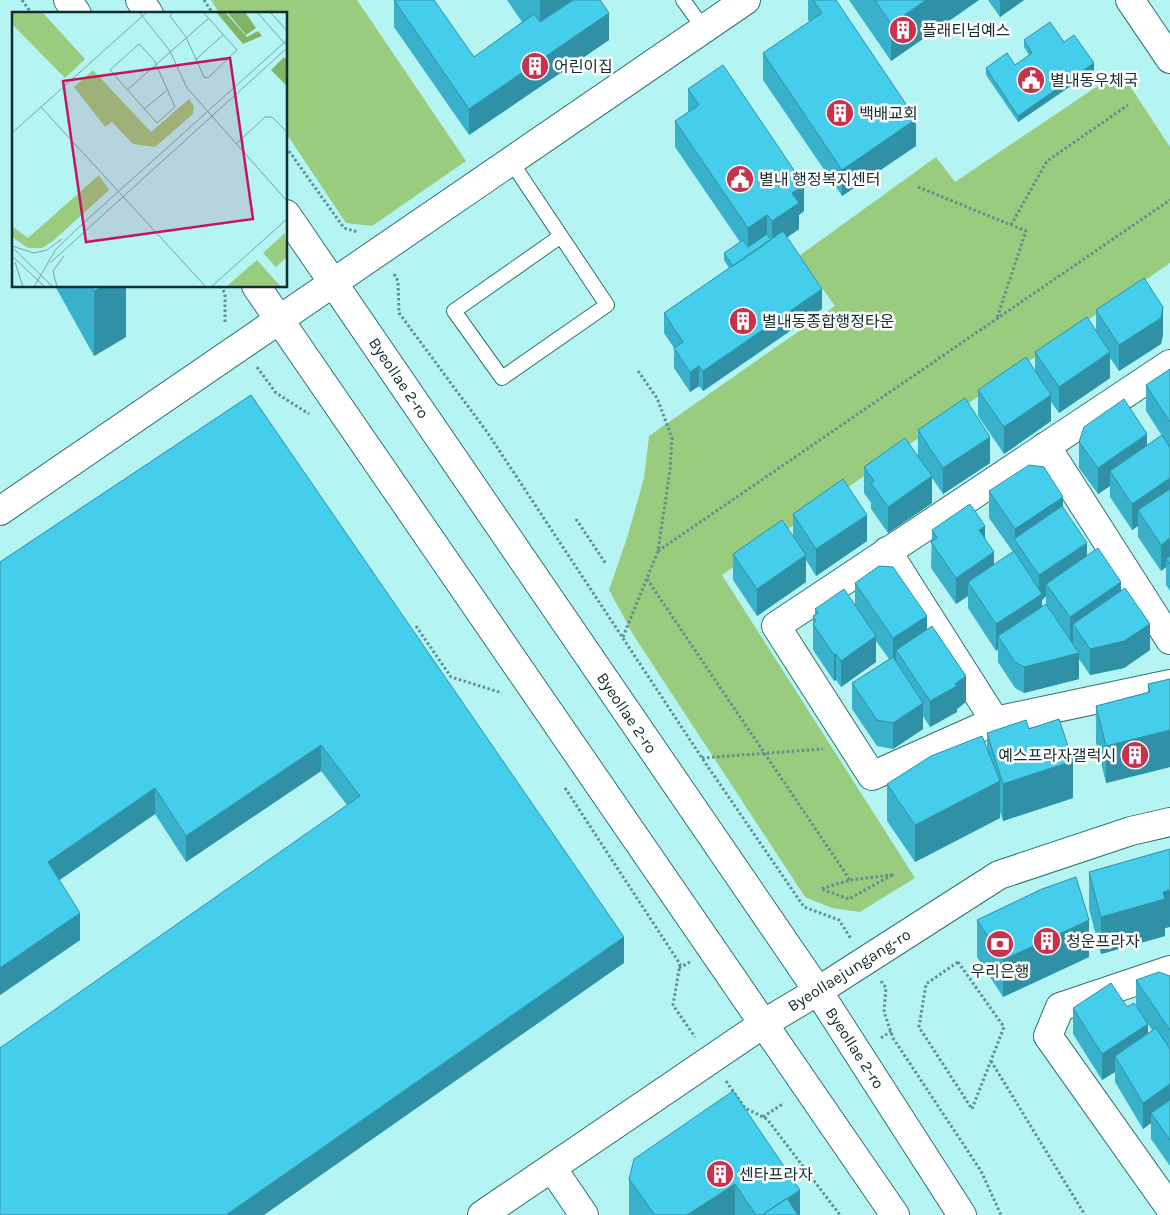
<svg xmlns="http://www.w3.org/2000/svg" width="1170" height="1215" viewBox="0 0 1170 1215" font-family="Karla,'Noto Sans KR',sans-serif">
<rect width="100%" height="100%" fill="#b4f5f4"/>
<path fill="#99cc7e" d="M211 0H357L466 161 372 226 346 223 286 133V14H220Z
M1120 71 1170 147V263L722 575 915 878 860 912 832 908 805 897 634 636 609 590 627 538 644 478 649 436 835 306 799 256 936 157 955 182Z"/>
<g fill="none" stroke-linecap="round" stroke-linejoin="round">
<defs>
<path id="lane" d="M683 0 704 29
M510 160 607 305 502 378 454 311 561 236"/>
<path id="street" d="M1130 0 1170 59
M1170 364 776 626 872 776 995 721 1170 684
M1046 446 1170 640
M0 511 746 0
M887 551 995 721
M1170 970 1060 1007 1048 1036 1170 1208
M552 1168 584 1215"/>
<path id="secondary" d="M68 0 77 14
M140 0 149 14
M286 214 818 991 962 1215
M256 286 895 1215
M482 1215 763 1024 818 991 999 875 1131 831 1170 822"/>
</defs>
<use href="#lane" stroke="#327272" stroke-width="16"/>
<use href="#street" stroke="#327272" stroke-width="30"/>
<use href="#secondary" stroke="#327272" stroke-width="30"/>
<path stroke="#618f8e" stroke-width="3" stroke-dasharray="2.5 2.5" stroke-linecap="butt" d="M22 0 32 14
M204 0 213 14
M286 147 344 228 358 232
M918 187 1026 231 997 318
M1011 225 1047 161 1128 105
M394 274 398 281 399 313 487 432 702 758 804 907 839 920 851 939
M220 286 225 293V324
M257 367 276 393 309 414
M576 519 606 564
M658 551 1170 200
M647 579 850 880
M416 626 451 677 502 693
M623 637 658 551 670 470 672 438 657 398 638 371
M702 758 823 749
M565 788 680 964 673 1005 695 1037
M892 875 849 899 821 889 850 880Z
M958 962 1004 1027 972 1109 919 1027 926 984Z
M679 968 690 962
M881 981 886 988 884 1012 893 1038 981 1171 1001 1215
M881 1038 891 1031
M991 1061 1085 1215
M726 1081 745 1108 767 1119 840 1215
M763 1117 784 1103"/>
<use href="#lane" stroke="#fff" stroke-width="14"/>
<use href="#street" stroke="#fff" stroke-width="28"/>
<use href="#secondary" stroke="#fff" stroke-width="28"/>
</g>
<path fill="#3ab1cb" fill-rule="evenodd" d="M394 0 474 57 522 22 507 0H600L609 40 469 135 394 27Z
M808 0H836L916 146 842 196 763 80V53L810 22 808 20Z
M849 0H979L891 61Z
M988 0H1024L1000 17Z
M1024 40 1064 42 1094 70 1018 122 986 75V68L1015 65 1029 55 1024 47Z
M688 89 804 211 799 215V229L787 237 822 309 703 391 699 386 690 392 674 368V348L664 333V313L729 268 724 260V253L740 242 675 147V121L688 112Z
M55 286H126V337L94 356Z
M1096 310 1163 334 1161 344 1119 371 1110 358V378L1059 413 1051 402V421L1004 454 978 416V390L1035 371V352L1096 330Z
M1170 369V591L1166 585V567L1161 571 1138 537V526L1132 530 1110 497V486L1098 494 1079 468V442L1147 445 1162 436 1146 411V385Z
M251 395 624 963 347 805 321 771 186 862 155 814 59 880 80 940 0 995V562Z
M918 430 990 463 943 494 932 478V503L888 533 871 509V503L864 493V467L918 456Z
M989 491 1063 507 1087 556 1121 591 1150 650 1124 668 1090 675 1079 659V679L1024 693 1015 688 998 662V649L996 651 968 608V596L956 604 931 568 932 530 985 539 994 565 1013 552 989 518ZM1046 596V604L1042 607V600Z
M793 514 867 541 816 576 806 560V582L757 616 733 580V554L793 536Z
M855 583 927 629 966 702 957 709V712L930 727 923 716V729L893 749 877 746 852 709V683L889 659 876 641V662L841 687 836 680 834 681 813 650V616L815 615V609L855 604Z
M1170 679V767L1106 783 1096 743V706L1148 692V684Z
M1029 729 1073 798 1003 821 1000 812V818L915 862 887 821V784L987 747V733Z
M1170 849V927L1165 928V936L1101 954 1089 909V872Z
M977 920 1089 957 1003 997 977 957Z
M1170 976V1166L1151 1139V1123L1143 1129 1115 1082V1072L1102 1080 1073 1034V1008L1127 1007 1148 1034 1152 1030 1136 1006V980Z
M733 1091 800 1215H629V1179Z"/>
<path fill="#3090a5" d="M540 0H591L540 49Z
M926 0H979L891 61V24Z
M1000 0H1024L1000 17Z
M609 13V40L469 135V109Z
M1094 63V70L1018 122V116Z
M916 119V146L842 196V170Z
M804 185V211L799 215V229L772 248V221L792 193Z
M767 215V241L748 254V228Z
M103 286H126V337L94 356V291Z
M822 289V309L703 391V371Z
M1163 307V334L1161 344 1119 371V345Z
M1110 352V378L1059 413V387Z
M699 366V386L690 392V372Z
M1051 395V421L1004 454V427Z
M1147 434V461L1110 471V486L1098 494V468Z
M990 437V463L943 494V468Z
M932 476V503L888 533V507Z
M1170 478V505L1138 510V526L1132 530V504Z
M1063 497V523L1015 541V529Z
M867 515V541L816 576V549Z
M985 526V552L979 530Z
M1170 538V564L1166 559V567L1161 571V545Z
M1087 543V569L1046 584V596L1042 600V620L998 636V649L996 651V624L1039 596V575Z
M994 552V579L968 582V596L956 604V578Z
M806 555V582L757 616V589Z
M1121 582V608L1073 624V642L1070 644V617Z
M927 616V642L896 650V663L893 665V638Z
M1150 624V650L1124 668 1090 675V649Z
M876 636V662L841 687V661Z
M1079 653V679L1024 693V667Z
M836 654V680L834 681V655Z
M966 676V702L957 709V712L930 727V701Z
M923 703V729L893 749V723Z
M1170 730V767L1106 783V746Z
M321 745V771L186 862V836Z
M1073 761V798L1003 821V784Z
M1000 781V818L915 862V825Z
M155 788V814L48 888V862Z
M1170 890V927L1165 928V936L1101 954V917L1163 892Z
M80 913V940L0 995V968Z
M1089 920V957L1003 997V960Z
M624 937V963L264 1215H226Z
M1148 1024V1051L1115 1056V1072L1102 1080V1054Z
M1170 1084V1111L1151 1113V1123L1143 1129V1103Z
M735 1184V1215H687Z
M800 1190V1215H763Z"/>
<path fill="#44ceec" stroke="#3090a5" d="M394 0H434L474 57 534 14 540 22 573 0H600L609 13 469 109Z
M813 0H836L916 119 842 170 763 53 822 13Z
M875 0H926L891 24Z
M1050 22 1064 42 1074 35 1094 63 1018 116 986 68 1007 53 1015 65 1032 53 1024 40Z
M723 65 804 185 792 193 799 203 772 221 767 215 748 228 675 121 699 105 688 89Z
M783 231 822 289 703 371 699 366 690 372 674 348 683 342 664 313Z
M767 234 771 240 733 266 724 253 743 240 748 247Z
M1144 278 1163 307 1161 318 1119 345 1096 310Z
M91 286H103L94 291Z
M1087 317 1110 352 1059 387 1035 352Z
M1026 357 1051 395 1004 427 978 390Z
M1170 369V422L1146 385Z
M251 395 624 937 226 1215H0V1048L360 796 321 745 186 836 155 788 48 862 80 913 0 968V562Z
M965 398 990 437 943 468 918 430Z
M1124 399 1147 434 1098 468 1079 442 1084 427Z
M1162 435 1170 448V478L1132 504 1110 471Z
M905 438 932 476 888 507 871 483 874 481 864 467Z
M1029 465 1044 467 1063 497 1015 529 989 491Z
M843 479 867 515 816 549 793 514Z
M1170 489V538L1161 545 1138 510Z
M970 504 985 526 979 530 994 552 956 578 931 542 937 538 932 530Z
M1062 506 1087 543 1039 575 1014 539Z
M782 520 806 555 757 589 733 554Z
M1098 548 1121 582 1070 617 1046 584Z
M1014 551 1042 594 996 624 968 582Z
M1170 556V564L1166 559Z
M879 566 893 567 927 616 893 638 855 583Z
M1125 588 1150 624 1124 641 1090 649 1073 624Z
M844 589 876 636 841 661 836 654 834 655 813 624 816 621 813 616 818 613 815 609Z
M1046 604 1079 653 1024 667 1015 662 998 636Z
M932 626 966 676 955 684 957 686 930 701 896 650Z
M893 657 923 703 893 723 877 720 852 683Z
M1170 679V730L1106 746 1096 706 1150 692 1148 684Z
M1059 719 1073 761 1003 784 987 733 1026 720 1029 729Z
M982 736 1000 781 915 825 887 784 931 756Z
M1170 849V890L1163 892 1165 899 1101 917 1089 872Z
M1076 877 1089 920 1003 960 977 920 1042 889Z
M1159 972 1170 976V1030L1136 980Z
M1111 983 1127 1007 1134 1003 1148 1024 1102 1054 1073 1008Z
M1156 1028 1170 1049V1084L1143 1103 1115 1056Z
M733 1091 800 1190 762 1215H756L735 1184 687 1215H655L629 1179 634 1159Z
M1170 1100V1140L1151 1113Z
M787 1198 798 1215H762Z"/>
<defs>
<symbol id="building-disc" viewBox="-11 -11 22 22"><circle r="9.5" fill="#c4344e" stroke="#fff"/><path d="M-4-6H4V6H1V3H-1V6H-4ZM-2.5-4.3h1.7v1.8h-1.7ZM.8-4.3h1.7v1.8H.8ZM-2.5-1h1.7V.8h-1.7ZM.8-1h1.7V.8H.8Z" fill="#fff"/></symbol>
<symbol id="civic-disc" viewBox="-11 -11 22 22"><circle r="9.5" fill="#c4344e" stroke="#fff"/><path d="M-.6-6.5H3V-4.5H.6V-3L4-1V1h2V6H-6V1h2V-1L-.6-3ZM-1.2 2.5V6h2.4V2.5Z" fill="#fff"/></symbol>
<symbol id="bank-disc" viewBox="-11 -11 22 22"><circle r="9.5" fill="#c4344e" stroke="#fff"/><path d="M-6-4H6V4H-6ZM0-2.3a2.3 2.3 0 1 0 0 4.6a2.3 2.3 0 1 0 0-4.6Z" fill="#fff"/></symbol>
</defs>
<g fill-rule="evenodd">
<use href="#building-disc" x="887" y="14" width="32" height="32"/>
<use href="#building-disc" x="519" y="50" width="32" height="32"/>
<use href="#civic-disc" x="1015" y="64" width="32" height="32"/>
<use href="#building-disc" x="824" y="97" width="32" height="32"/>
<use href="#civic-disc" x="724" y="163" width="32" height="32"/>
<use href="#building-disc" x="727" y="305" width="32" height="32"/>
<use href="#building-disc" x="1119" y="739" width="32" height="32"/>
<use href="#building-disc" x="1031" y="925" width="32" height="32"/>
<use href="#bank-disc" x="984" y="928" width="32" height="32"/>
<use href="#building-disc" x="704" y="1158" width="32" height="32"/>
</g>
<g text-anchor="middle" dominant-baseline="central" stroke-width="5" stroke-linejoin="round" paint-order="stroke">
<g font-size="16" fill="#122d2d" stroke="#fff" text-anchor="start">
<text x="922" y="30">플래티넘예스</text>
<text x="554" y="66">어린이집</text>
<text x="1050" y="80">별내동우체국</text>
<text x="859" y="113">백배교회</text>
<text x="759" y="179">별내 행정복지센터</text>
<text x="762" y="321">별내동종합행정타운</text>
<text x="1116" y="755" text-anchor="end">예스프라자갤럭시</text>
<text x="1066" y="941">청운프라자</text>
<text x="1000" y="971" text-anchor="middle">우리은행</text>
<text x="739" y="1174">센타프라자</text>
</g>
<g font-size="16" fill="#122d2d" stroke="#fff">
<text transform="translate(399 378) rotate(56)">Byeollae 2-ro</text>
<text transform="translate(627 713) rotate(56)">Byeollae 2-ro</text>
<text transform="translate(849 970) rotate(-32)">Byeollaejungang-ro</text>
<text transform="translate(855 1048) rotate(57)">Byeollae 2-ro</text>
</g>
</g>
<g transform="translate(12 12)">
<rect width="275" height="275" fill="#b4f5f4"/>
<path d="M0 0H30L73 47 53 66 0 12ZM81 58 139 120 177 87 182 94 181 102 143 135 121 132 100 110 93 115 62 75ZM87 163 97 178 41 229 30 236H16L0 225V214L16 226ZM273 221 275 245 264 255 251 241ZM245 248 269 275H216L215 274Z" fill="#99cc7e"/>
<path d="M204 0H213L235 25 246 19 250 24 231 32ZM215 0H233L244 16 234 23ZM272 45 275 48V74L259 58Z" fill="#81b565"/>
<path fill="none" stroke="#73a5a4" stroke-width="1" d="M127 0 158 39 175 76 275 189M162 0 158 4 174 25 192 65 196 66 225 38 191 0M245 0 275 34M258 0 275 19M127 32 142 48 163 95 145 111 98 58ZM183 48 211 23M115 78 197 6M29 95 194 275M132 97 154 79M0 121 135 0M224 132 253 105H260L275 120M0 234 22 241 35 238 50 227M2 237 41 275M0 244 33 275M3 250 11 275M38 251 275 36M22 275 44 237 67 215 275 28M45 275 41 259 52 244M199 275 275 207"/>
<path fill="#c2185b" fill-opacity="0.15" stroke="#c2185b" stroke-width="2.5" d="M218 46 241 207 74 230 51 69Z"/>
<rect width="275" height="275" fill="none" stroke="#122d2d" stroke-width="2.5"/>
</g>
</svg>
